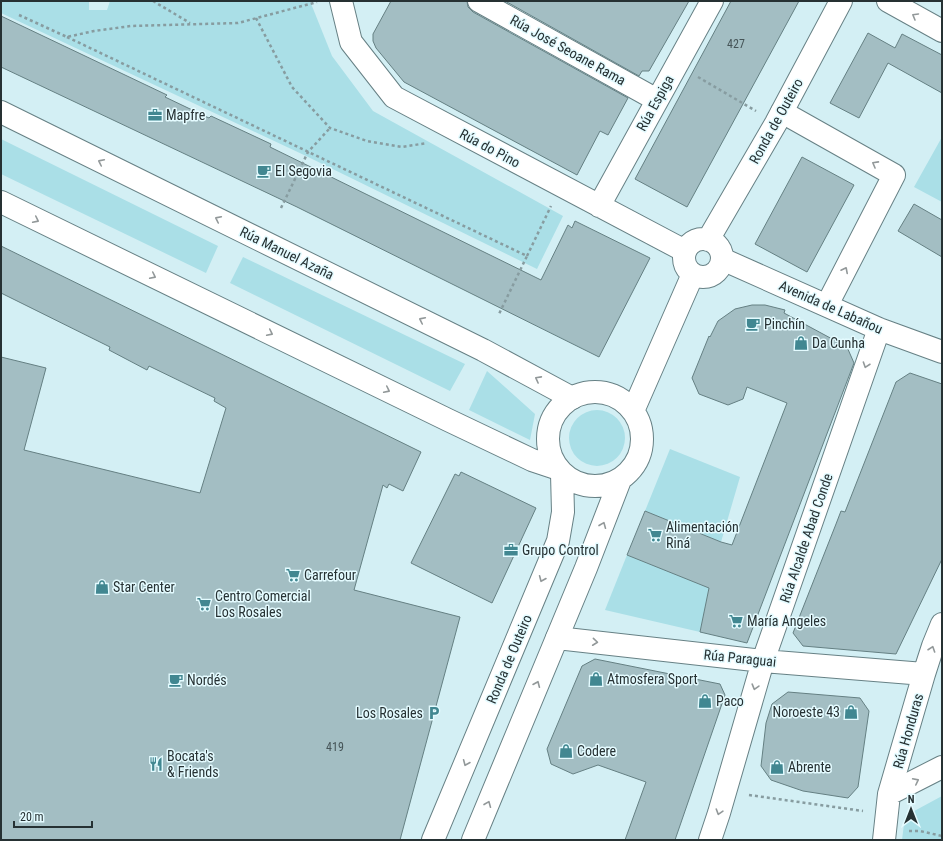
<svg xmlns="http://www.w3.org/2000/svg" width="943" height="841" viewBox="0 0 943 841" font-family="'Roboto Condensed',sans-serif">
<rect width="100%" height="100%" fill="#d3eff4"/>
<path fill="#aadfe7" d="M1 1H89V10H107L110 1H310L332 56 373 111 563 216 537 269 304 155 1 13Z
M942 137V202L914 187Z
M1 139 218 246 206 273 1 174Z
M243 257 465 364 450 391 230 283Z
M487 371 535 414 530 440 469 410Z
M569 438a28 28 0 1 1 56 0a28 28 0 1 1-56 0Z
M670 449 740 477 721 542 645 511Z
M627 555 709 588 700 632 605 610Z
M942 796V840H902L905 816Z"/>
<path fill="#a3bec3" stroke="#658083" d="M391 1H467L468 7 473 12 628 98 608 135 600 131 577 175 404 82 376 48 373 41V34Z
M505 1H689L649 71H642L639 76Z
M731 1H799L687 207 635 179Z
M1 16 167 95 165 97 209 118 211 116 271 144 270 147 541 280 568 225 572 228 575 221 650 258 599 357 297 207 1 67Z
M868 33 895 48 902 34 942 55V93L888 63 859 118 830 103Z
M802 157 854 185 807 272 755 244Z
M914 204 942 220V257L898 231Z
M1 246 421 452 403 491 389 484 387 488 383 485 354 590 460 617 400 840H1V357L46 368 24 450 200 493 226 408 214 401 215 398 149 366 147 370 109 350 110 347 1 293Z
M752 305H765L785 310 784 313 847 347 854 363 747 643 700 632 709 588 627 555 645 511 721 542 732 545 787 403 747 387 743 399 728 405 699 394 692 378 709 336 710 337 718 321 735 309Z
M910 373 942 384V559L896 654 803 646 793 633 836 524 841 511 845 512 896 382Z
M461 472 536 508 492 603 411 563 455 474 459 476Z
M595 659 720 684 725 695 675 840H625L646 782 598 765 573 774 551 764 547 749 582 666Z
M788 692 860 698 869 711 858 787 848 798 803 791 771 780 761 766 766 723 772 704Z"/>
<g fill="none" stroke-linecap="round" stroke-linejoin="round">
<defs>
<path id="street" d="M341 1 351 42 394 97 685 251
M479 1 657 100
M888 1 942 31
M1 112 483 350 572 398
M782 112 894 175 827 305
M1 202 448 420 532 460 556 468
M599 206 712 1
M722 259 879 329 942 352
M557 638 763 661 924 674
M889 794 942 767
M710 840 719 813 763 661 879 329
M884 840 889 794 924 674 933 646 942 624"/>
<path id="secondary" d="M684 258a19 19 0 1 1 38 0a19 19 0 1 1-38 0Z
M708 240 776 123 841 1
M548 439a47 47 0 1 1 94 0a47 47 0 1 1-94 0Z
M633 411 693 274
M433 840 558 541 563 512 562 474
M473 840 586 568 620 480"/>
</defs>
<use href="#street" stroke="#678185" stroke-width="24"/>
<use href="#secondary" stroke="#678185" stroke-width="24"/>
<path stroke="#879ca0" stroke-width="2.5" stroke-dasharray="3 3" stroke-linecap="butt" d="M153 1 190 23
M19 15 67 37 94 31 131 26 238 23 317 2
M256 18 292 87 330 128 367 141 402 147 427 143
M67 37 527 256 499 314
M698 77 756 111
M281 208 308 152 330 128
M527 256 551 206
M749 795 863 811
M909 831H920L942 836"/>
<use href="#street" stroke="#fff" stroke-width="22"/>
<use href="#secondary" stroke="#fff" stroke-width="22"/>
</g>
<defs><path id="oneway-chevron" d="M-2-3.5L2.5 0L-2 3.5" fill="none" stroke-width="1.6" stroke-linecap="round" stroke-linejoin="round"/></defs>
<g stroke="#929899">
<use href="#oneway-chevron" transform="translate(915 16) rotate(-150)"/>
<use href="#oneway-chevron" transform="translate(101 162) rotate(-154)"/>
<use href="#oneway-chevron" transform="translate(875 164) rotate(-151)"/>
<use href="#oneway-chevron" transform="translate(218 219) rotate(-154)"/>
<use href="#oneway-chevron" transform="translate(36 220) rotate(26)"/>
<use href="#oneway-chevron" transform="translate(845 270) rotate(-63)"/>
<use href="#oneway-chevron" transform="translate(153 276) rotate(26)"/>
<use href="#oneway-chevron" transform="translate(422 320) rotate(-154)"/>
<use href="#oneway-chevron" transform="translate(270 333) rotate(26)"/>
<use href="#oneway-chevron" transform="translate(866 365) rotate(109)"/>
<use href="#oneway-chevron" transform="translate(538 379) rotate(-152)"/>
<use href="#oneway-chevron" transform="translate(387 390) rotate(26)"/>
<use href="#oneway-chevron" transform="translate(603 525) rotate(-68)"/>
<use href="#oneway-chevron" transform="translate(542 579) rotate(113)"/>
<use href="#oneway-chevron" transform="translate(595 642) rotate(6)"/>
<use href="#oneway-chevron" transform="translate(932 649) rotate(-71)"/>
<use href="#oneway-chevron" transform="translate(537 684) rotate(-67)"/>
<use href="#oneway-chevron" transform="translate(755 687) rotate(106)"/>
<use href="#oneway-chevron" transform="translate(466 763) rotate(113)"/>
<use href="#oneway-chevron" transform="translate(916 781) rotate(-27)"/>
<use href="#oneway-chevron" transform="translate(488 804) rotate(-68)"/>
<use href="#oneway-chevron" transform="translate(719 812) rotate(107)"/>
</g>
<defs>
<symbol id="office-bare" viewBox="-9 -9 18 18"><path d="M-6-3h4V-5.5h4V-3h4V5H-6ZM-1-4.5V-3h2v-1.5ZM-6 0V1H6V0Z" fill="#418791" stroke="#e4fbff" stroke-width="2.5" paint-order="stroke"/></symbol>
<symbol id="cafe-bare" viewBox="-9 -9 18 18"><path d="M-5.5-4.5H6V0H3Q3 3.5 0 3.5H-2.5Q-5.5 3.5-5.5 0ZM3-3.2v2h1.7v-2ZM-6 4.5H4V6H-6Z" fill="#418791" stroke="#e4fbff" stroke-width="2.5" paint-order="stroke"/></symbol>
<symbol id="shop-bare" viewBox="-9 -9 18 18"><path d="M-5-2.5h2.3a2.7 3.5 0 0 1 5.4 0H5L5.5 6h-11ZM-1.5-2.5h3a1.5 2.3 0 0 0-3 0Z" fill="#418791" stroke="#e4fbff" stroke-width="2.5" paint-order="stroke"/></symbol>
<symbol id="supermarket-bare" viewBox="-9 -9 18 18"><path d="M-6-5.5h2.5l.6 2H6L4.5 2H-2.5L-4.4-4H-6ZM-1.5 3.2a1.3 1.3 0 1 0 .1 0ZM3 3.2a1.3 1.3 0 1 0 .1 0Z" fill="#418791" stroke="#e4fbff" stroke-width="2.5" paint-order="stroke"/></symbol>
<symbol id="parking-bare" viewBox="-9 -9 18 18"><path d="M-3.5-5.5H1a3.5 3.5 0 0 1 0 7H-1V5.5H-3.5ZM-1-3.4V-.6H.8a1.4 1.4 0 0 0 0-2.8Z" fill="#418791" stroke="#e4fbff" stroke-width="2.5" paint-order="stroke"/></symbol>
<symbol id="restaurant-bare" viewBox="-9 -9 18 18"><path d="M-5-6h1v4h1v-4h1v4h1v-4h1v5L-1.5 .5V6h-2V.5L-5-1ZM5-6V6H3V1.5H1.5Q1.5-4 5-6Z" fill="#418791" stroke="#e4fbff" stroke-width="2.5" paint-order="stroke"/></symbol>
</defs>
<g fill-rule="evenodd">
<use href="#office-bare" x="145" y="105" width="20" height="20"/>
<use href="#cafe-bare" x="254" y="161" width="20" height="20"/>
<use href="#cafe-bare" x="743" y="314" width="20" height="20"/>
<use href="#shop-bare" x="791" y="333" width="20" height="20"/>
<use href="#supermarket-bare" x="645" y="525" width="20" height="20"/>
<use href="#office-bare" x="501" y="540" width="20" height="20"/>
<use href="#supermarket-bare" x="283" y="565" width="20" height="20"/>
<use href="#shop-bare" x="92" y="577" width="20" height="20"/>
<use href="#supermarket-bare" x="194" y="594" width="20" height="20"/>
<use href="#supermarket-bare" x="726" y="611" width="20" height="20"/>
<use href="#shop-bare" x="586" y="669" width="20" height="20"/>
<use href="#cafe-bare" x="166" y="670" width="20" height="20"/>
<use href="#shop-bare" x="695" y="691" width="20" height="20"/>
<use href="#shop-bare" x="841" y="702" width="20" height="20"/>
<use href="#parking-bare" x="424" y="703" width="20" height="20"/>
<use href="#shop-bare" x="556" y="741" width="20" height="20"/>
<use href="#restaurant-bare" x="146" y="754" width="20" height="20"/>
<use href="#shop-bare" x="767" y="757" width="20" height="20"/>
</g>
<g text-anchor="middle" dominant-baseline="central" stroke-width="3" stroke-linejoin="round" paint-order="stroke">
<g font-size="12" fill="#455457">
<text x="736" y="44">427</text>
<text x="335" y="747">419</text>
</g>
<g font-size="14" fill="#263133" stroke="#e4fbff">
<text transform="translate(568 50) rotate(29)">Rúa José Seoane Rama</text>
<text transform="translate(655 103) rotate(-61)">Rúa Espiga</text>
<text transform="translate(776 121) rotate(-61)">Ronda de Outeiro</text>
<text transform="translate(490 148) rotate(28)">Rúa do Pino</text>
<text transform="translate(287 253) rotate(26)">Rúa Manuel Azaña</text>
<text transform="translate(831 307) rotate(24)">Avenida de Labañou</text>
<text transform="translate(806 538) rotate(-71)">Rúa Alcalde Abad Conde</text>
<text transform="translate(740 658) rotate(6)">Rúa Paraguai</text>
<text transform="translate(509 659) rotate(-67)">Ronda de Outeiro</text>
<text transform="translate(908 731) rotate(-74)">Rúa Honduras</text>
</g>
<g font-size="14" fill="#263133" stroke="#e4fbff" text-anchor="start">
<text x="166" y="115">Mapfre</text>
<text x="275" y="171">El Segovia</text>
<text x="764" y="324">Pinchín</text>
<text x="812" y="343">Da Cunha</text>
<text x="666" y="527">Alimentación<tspan x="666" dy="16">Riná</tspan></text>
<text x="522" y="550">Grupo Control</text>
<text x="304" y="575">Carrefour</text>
<text x="113" y="587">Star Center</text>
<text x="215" y="596">Centro Comercial<tspan x="215" dy="16">Los Rosales</tspan></text>
<text x="747" y="621">María Angeles</text>
<text x="607" y="679">Atmosfera Sport</text>
<text x="187" y="680">Nordés</text>
<text x="716" y="701">Paco</text>
<text x="840" y="712" text-anchor="end">Noroeste 43</text>
<text x="423" y="713" text-anchor="end">Los Rosales</text>
<text x="577" y="751">Codere</text>
<text x="167" y="756">Bocata's<tspan x="167" dy="16">&amp; Friends</tspan></text>
<text x="788" y="767">Abrente</text>
</g>
</g>
<rect width="943" height="841" fill="none" stroke="#263133" stroke-width="4"/>
<g transform="translate(911 809)" stroke="#e4fbff" stroke-width="3" paint-order="stroke">
<path d="M0-3L7 15L0 10L-7 15Z" fill="#263133"/>
<text y="-6" font-size="11" font-weight="bold" text-anchor="middle" fill="#263133">N</text>
</g>
<path d="M14 821v6h78v-6" fill="none" stroke="#263133" stroke-width="2"/>
<text x="20" y="821" font-size="12" fill="#263133" stroke="#e4fbff" stroke-width="3" paint-order="stroke">20 m</text>
</svg>
